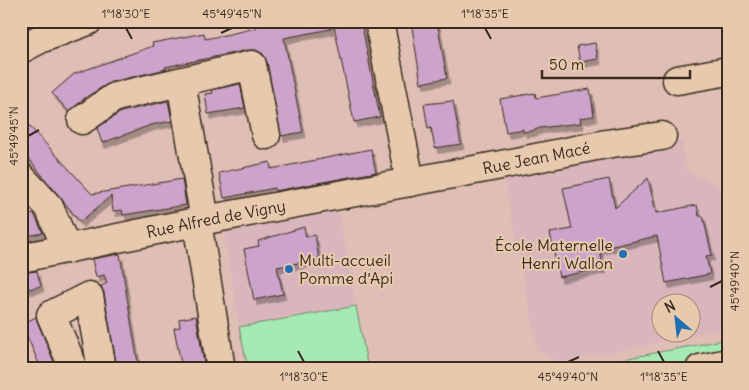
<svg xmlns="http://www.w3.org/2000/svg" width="749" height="390" viewBox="0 0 749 390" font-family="Delius,sans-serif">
<defs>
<filter id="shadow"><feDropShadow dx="3" dy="5.5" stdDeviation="0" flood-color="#0004"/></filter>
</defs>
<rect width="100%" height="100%" fill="#dfbeb6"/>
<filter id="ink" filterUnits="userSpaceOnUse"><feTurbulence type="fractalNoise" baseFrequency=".02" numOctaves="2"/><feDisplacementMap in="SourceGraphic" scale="10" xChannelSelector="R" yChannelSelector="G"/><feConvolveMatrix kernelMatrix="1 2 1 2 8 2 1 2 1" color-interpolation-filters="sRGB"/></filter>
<g filter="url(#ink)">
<path fill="#d9b6bc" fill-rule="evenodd" d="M682 141 684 169 718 186 728 205V328L560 363 538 350 503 176ZM662 302H692V332H662Z
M338 208 356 306 239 327 224 230Z"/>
<path fill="#a5e9b4" stroke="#708a69" d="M356 306 368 369H248L239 327Z
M728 339V369H571Z"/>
<path fill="#cca3ca" stroke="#3b2a1e" filter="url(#shadow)" d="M253 21H330L331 29 284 38 303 132 281 136 267 62 263 54 256 50H248L165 67 166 69 111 82 86 97 69 112 52 93 74 74 153 46 152 43 204 33 205 39 230 34 255 28Z
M333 21H361L380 117 354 122Z
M411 21H437L447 78 421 83Z
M595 43 598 59 580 62 577 46Z
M240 84 245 108 208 114 205 94 213 93 212 90Z
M590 89 594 116 580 118 581 123 540 128 532 131 523 132V129L506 132 500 99 535 93 536 98Z
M168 101 172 121 151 125 102 143 97 128 121 112Z
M453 101 461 144 435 148 431 128 428 129 424 104Z
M21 117 92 194 182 179 186 205 123 215 122 210 113 211 111 196 80 222 21 149Z
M371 149 376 172 275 191V188L224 198 219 173 270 162 271 169Z
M648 178 656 213 697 205 699 216H703L712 255 706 256 710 274 666 283 657 236 600 249 603 268 559 277 550 233 572 229 563 188 609 179 615 208Z
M34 214 43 233 21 237V217Z
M304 227 306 237 315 235 319 259 277 267 283 294 254 300 244 249 259 246 258 241Z
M120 254 126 291 139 369H117L104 293 101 286 107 283 104 275 96 277 92 259Z
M37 271 41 286 21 291V273Z
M196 316 205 369H182L174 328 180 327 179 319Z
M36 317 37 321 57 369H41L22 324Z"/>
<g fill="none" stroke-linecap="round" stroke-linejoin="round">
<defs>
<g id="minor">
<path d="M379 21 410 182"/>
<path d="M21 49 40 39 88 21"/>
<path d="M677 80 728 71"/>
<path d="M181 82 205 220"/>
<path d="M82 120 115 97 252 65 266 135"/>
<path d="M21 177 49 207 67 249"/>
<path d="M197 222 221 369"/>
<path id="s1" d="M21 258 205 220 496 166 606 144 662 136"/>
<path d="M74 369 51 315 89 296 102 369"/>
<path d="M700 369 728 363"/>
</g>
</defs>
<use href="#minor" stroke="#3b2a1e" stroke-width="31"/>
<use href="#minor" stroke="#e7caae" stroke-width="28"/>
</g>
</g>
<path fill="none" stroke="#3b2a1e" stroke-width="2" d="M126 28 132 39M485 28 491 39M221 33 232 28M28 136 39 130M710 287 722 281M298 351 304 362M658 351 664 362M568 362 579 357"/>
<g fill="#1f6fb2" stroke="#e7caae" stroke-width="2">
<circle cx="623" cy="254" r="5"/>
<circle cx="289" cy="269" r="5"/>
</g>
<g text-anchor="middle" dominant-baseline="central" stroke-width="4" stroke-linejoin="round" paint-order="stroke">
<g font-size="16" fill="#3b2a1e" stroke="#e7caae">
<text stroke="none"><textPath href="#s1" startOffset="525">Rue Jean Macé</textPath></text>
<text stroke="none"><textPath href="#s1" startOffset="199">Rue Alfred de Vigny</textPath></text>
</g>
<g font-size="16" fill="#3b2a1e" stroke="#e7caae" text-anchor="end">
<text x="613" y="245">École Maternelle<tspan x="613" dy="18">Henri Wallon</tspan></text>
<text x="299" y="260" text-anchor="start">Multi-accueil<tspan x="299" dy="18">Pomme d’Api</tspan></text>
</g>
</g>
<rect width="749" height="390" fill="none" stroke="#e7caae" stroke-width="55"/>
<g transform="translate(676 318) rotate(332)"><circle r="24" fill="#e7caae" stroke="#a28a74"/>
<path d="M0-4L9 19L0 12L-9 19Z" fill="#1f6fb2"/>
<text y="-8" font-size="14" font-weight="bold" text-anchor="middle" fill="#3b2a1e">N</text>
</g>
<path d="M542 70v8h148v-8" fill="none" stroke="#3b2a1e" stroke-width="2.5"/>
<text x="549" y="70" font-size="15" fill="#3b2a1e" stroke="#e7caae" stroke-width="4" paint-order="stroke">50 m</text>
<rect x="28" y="28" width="694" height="334" fill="none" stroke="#3b2a1e" stroke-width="2"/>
<g font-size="12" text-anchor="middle" fill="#3b2a1e">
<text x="126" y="18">1°18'30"E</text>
<text x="232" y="18">45°49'45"N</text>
<text x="485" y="18">1°18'35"E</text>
<text transform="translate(14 136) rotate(-90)" y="4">45°49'45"N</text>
<text transform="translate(735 281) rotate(-90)" y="4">45°49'40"N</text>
<text x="304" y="381">1°18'30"E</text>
<text x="568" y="381">45°49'40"N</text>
<text x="664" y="381">1°18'35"E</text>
</g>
</svg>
